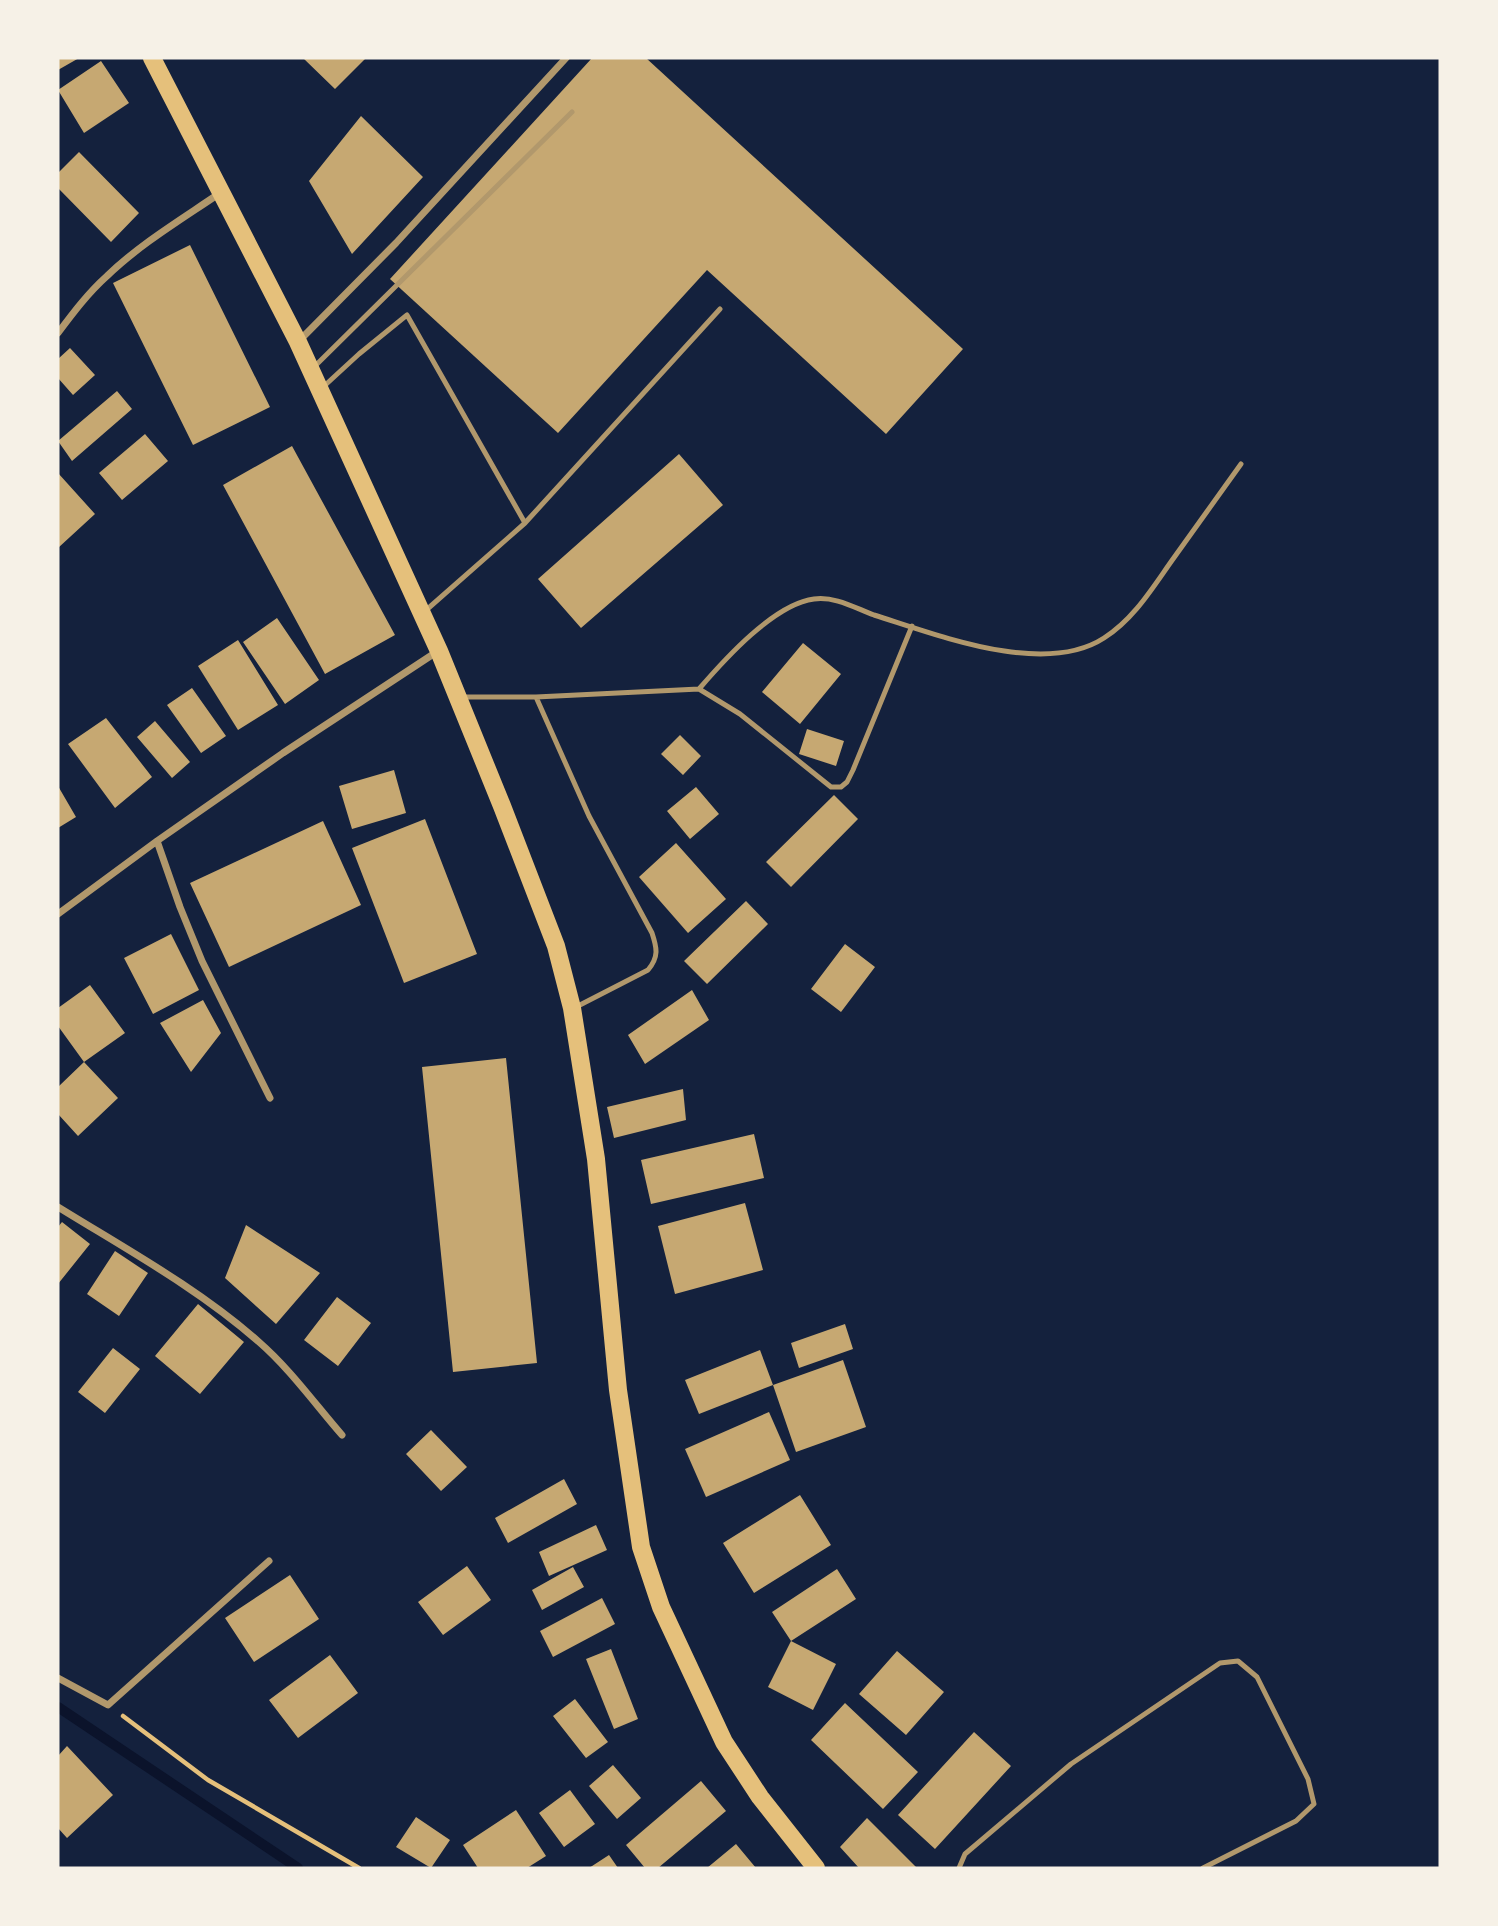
<svg xmlns="http://www.w3.org/2000/svg" width="1498" height="1926" viewBox="0 0 1498 1926" font-family="'Work Sans',sans-serif">
<rect width="100%" height="100%" fill="#14213d"/>
<g fill="none" stroke-linecap="round" stroke-linejoin="round">
<path stroke="#0b132b" stroke-width="10" d="M58 1707 298 1868"/>
</g>
<path fill="#c6a872" d="M58 58H79L58 70Z
M303 58H366L335 89Z
M592 58H646L963 349 886 434 707 270 558 433 390 279Z
M101 61 129 103 84 133 58 90Z
M361 116 423 177 352 254 309 181Z
M79 152 139 213 111 242 58 188V173Z
M190 245 270 407 193 445 113 283Z
M70 348 95 375 73 395 58 378V359Z
M117 391 132 409 72 461 58 441Z
M145 434 168 461 122 500 99 473Z
M292 446 395 635 325 674 223 485Z
M679 454 723 505 581 628 538 579Z
M58 473 95 514 58 548Z
M277 618 319 680 285 704 243 642Z
M238 640 278 705 238 730 198 666Z
M803 643 841 674 800 724 762 692Z
M192 688 226 736 201 753 167 705Z
M106 718 152 777 115 808 68 744Z
M155 721 190 762 172 778 137 737Z
M807 729 844 741 836 766 799 754Z
M680 735 701 756 683 775 661 754Z
M394 770 406 813 352 829 339 786Z
M58 786 76 817 58 828Z
M696 787 719 814 690 839 667 811Z
M834 795 858 819 791 887 766 862Z
M425 819 477 954 404 983 352 848Z
M323 821 361 905 229 967 190 883Z
M676 843 726 899 688 933 639 877Z
M746 901 768 924 707 984 684 961Z
M171 934 199 990 153 1014 124 958Z
M845 944 875 967 841 1012 811 989Z
M90 985 125 1033 84 1062 58 1026V1008Z
M692 990 709 1020 645 1064 628 1035Z
M203 1000 221 1033 191 1072 160 1023Z
M506 1058 537 1363 453 1372 422 1067Z
M84 1062 118 1098 78 1136 58 1114V1087Z
M683 1089 686 1120 614 1138 607 1107Z
M754 1134 764 1178 651 1204 641 1160Z
M745 1203 763 1270 675 1294 658 1226Z
M62 1222 90 1244 58 1284V1227Z
M246 1225 320 1273 276 1324 225 1278Z
M115 1251 148 1273 119 1316 87 1294Z
M337 1297 371 1323 338 1366 304 1340Z
M198 1304 244 1342 200 1394 155 1356Z
M845 1324 853 1349 799 1368 791 1343Z
M113 1348 140 1369 105 1413 78 1392Z
M760 1350 773 1385 699 1414 685 1380Z
M843 1360 866 1427 796 1452 773 1385Z
M769 1412 790 1460 706 1497 685 1449Z
M431 1430 467 1467 441 1491 406 1454Z
M564 1479 577 1504 508 1543 495 1518Z
M800 1495 831 1545 754 1593 723 1543Z
M596 1525 607 1550 549 1576 539 1552Z
M467 1566 491 1600 443 1635 418 1602Z
M573 1567 584 1587 542 1610 532 1590Z
M837 1569 856 1599 791 1641 836 1664 813 1710 768 1687 791 1641 772 1612Z
M290 1575 319 1619 254 1662 225 1618Z
M602 1598 615 1624 553 1657 540 1631Z
M611 1649 638 1719 614 1729 586 1659Z
M897 1651 944 1692 906 1735 859 1694Z
M330 1655 358 1693 298 1738 269 1700Z
M575 1699 608 1742 586 1758 553 1716Z
M845 1703 918 1772 883 1809 811 1740Z
M974 1732 1011 1766 935 1849 898 1815Z
M67 1746 113 1795 67 1838 58 1828V1756Z
M613 1765 641 1798 617 1819 589 1786Z
M701 1781 726 1811 658 1868H645L626 1845Z
M570 1790 595 1824 564 1847 539 1813Z
M516 1810 546 1856 527 1868H478L463 1845Z
M416 1817 450 1840 431 1868 396 1847Z
M867 1818 917 1868H859L840 1847Z
M736 1844 756 1868H707Z
M609 1855 618 1868H589Z"/>
<g fill="none" stroke-linecap="round" stroke-linejoin="round">
<path stroke="#e5c07b" stroke-width="4.5" d="M123 1716 208 1780 359 1868"/>
<path stroke="#b1986c" stroke-width="5" d="M313 368 572 112
M322 388 359 354 407 315 525 523
M424 612 525 523 720 309
M699 689C724 660 774 604 814 599 835 596 855 608 874 615 938 635 1044 677 1104 638 1134 619 1153 587 1173 559 1196 527 1218 496 1241 464
M462 697H536L699 689 740 714 831 787H841L847 782 853 770 912 626
M536 697 589 816 652 933C657 948 659 957 648 970L576 1007
M959 1868 965 1854 1071 1764 1220 1663 1238 1661 1257 1677 1308 1779 1314 1804 1296 1821 1203 1868"/>
<path stroke="#b1986c" stroke-width="7" d="M58 333C73 313 88 293 107 276 140 244 182 219 220 193
M299 341 396 243 566 58
M157 841 180 907 202 961 270 1098
M58 914 157 841 283 753 438 651
M58 1207C126 1249 199 1289 259 1342 290 1369 315 1404 342 1435
M58 1678 108 1705 269 1561"/>
<path stroke="#e5c07b" stroke-width="18" d="M152 58 298 342 439 651 502 806 556 946 572 1008 596 1159 618 1390 641 1547 661 1607 724 1742 760 1797 816 1868"/>
</g>
<rect width="1498" height="1926" fill="none" stroke="#f6f1e7" stroke-width="119"/>
</svg>
